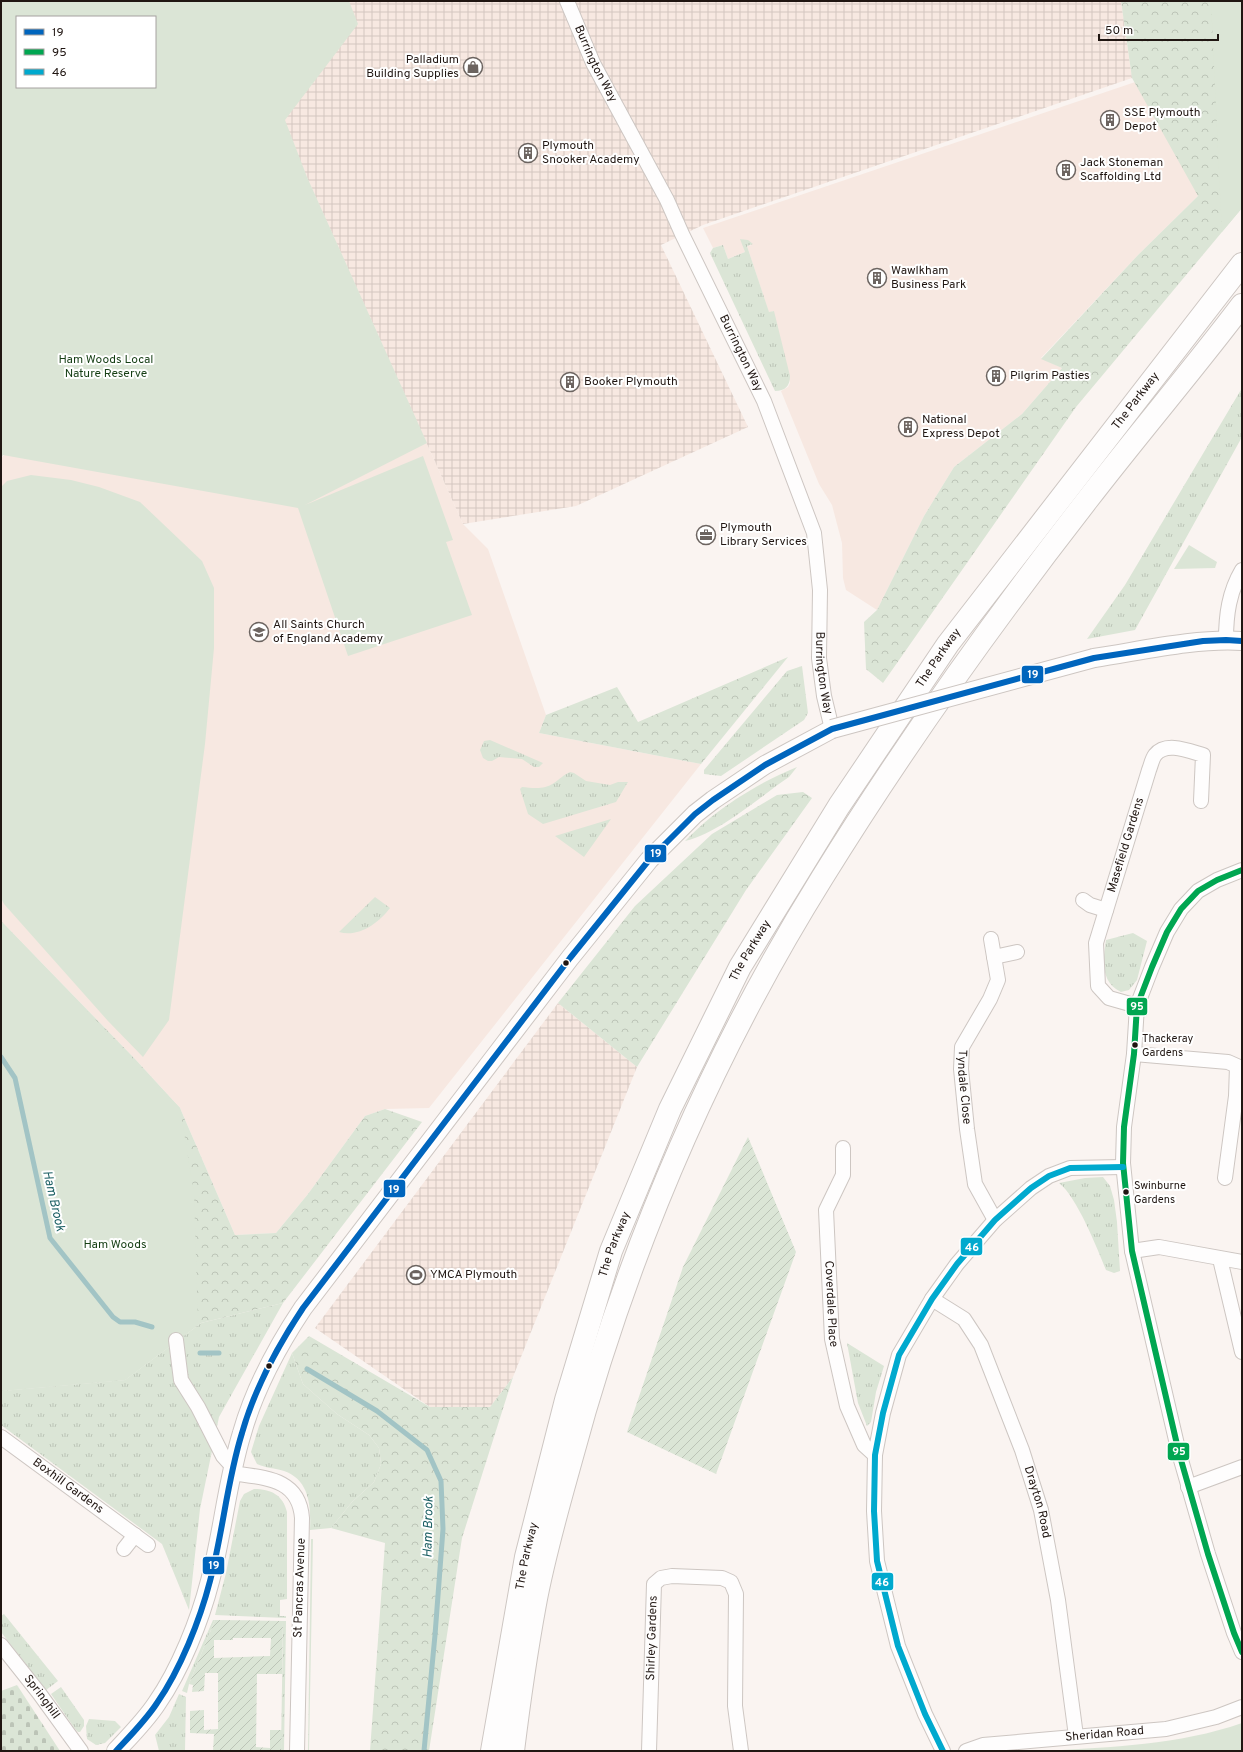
<svg xmlns="http://www.w3.org/2000/svg" width="1243" height="1752" viewBox="0 0 1243 1752" font-family="Overpass,sans-serif">
<defs>
<pattern id="industrial-grid" width="8" height="8" patternUnits="userSpaceOnUse"><rect width="8" height="8" fill="#f7e8e1"/><path d="M0 4h8M4 0v8" fill="none" stroke="#d3c6c0"/></pattern>
<pattern id="grass-tufts" width="24" height="20" patternUnits="userSpaceOnUse"><rect width="24" height="20" fill="#dbe5d6"/><path d="M3 7l-1-3M5 7V3M7 7l1-3M15 17l-1-3M17 17v-4M19 17l1-3" fill="none" stroke="#bcc4b7"/></pattern>
<pattern id="forest-crowns" width="20" height="18" patternUnits="userSpaceOnUse"><rect width="20" height="18" fill="#dbe5d6"/><path d="M2 6a3 3 0 1 1 6 0M12 15a3 3 0 1 1 6 0" fill="none" stroke="#bcc4b7"/></pattern>
<pattern id="cemetery-stones" width="16" height="16" patternUnits="userSpaceOnUse"><rect width="16" height="16" fill="#dbe5d6"/><path d="M2 7V4a2 2 0 0 1 4 0v3zM10 15v-3a2 2 0 0 1 4 0v3z" fill="#bcc4b7"/></pattern>
<pattern id="garden-furrows" width="10" height="10" patternUnits="userSpaceOnUse"><rect width="10" height="10" fill="#dbe5d6"/><path d="M-1 1l2-2M0 10L10 0M9 11l2-2" fill="none" stroke="#bcc4b7"/></pattern>
</defs>
<rect width="100%" height="100%" fill="#faf4f1"/>
<path fill="#f7e8e1" d="M1156 75 1198 196 1138 255 1041 358 1062 368 1022 414 954 467 924 516 877 610 846 590 843 578 842 543 832 505 819 484 781 391 788 387 790 383 773 311 769 313 747 246 752 245 741 239 745 252 728 259 723 245 713 248 703 228Z
M307 177 463 524 488 549 546 715 539 733 701 764 429 1108 385 1109 365 1116 308 1194 276 1233 235 1235 180 1108 136 1060 1 921V458Z"/>
<path fill="url(#industrial-grid)" d="M298 1H1121L1132 78 703 225 661 245 748 427 576 506 463 524 278 113Z
M558 1003 637 1067 513 1377 490 1407H430L315 1328Z"/>
<path fill="url(#grass-tufts)" d="M740 239 748 240 753 244 747 246 769 312 774 311 790 376C790 386 785 391 775 391L710 253 713 248 723 245 728 259 745 252Z
M1242 388V437L1135 630 1087 639 1125 585Z
M802 666 808 713 804 720 721 776 704 774V770L787 671Z
M490 740 543 763 539 767H534L522 759 499 757 492 761H488L483 758 480 750 484 741Z
M797 767 789 777C758 798 721 832 685 841 693 833 701 825 710 818 735 798 767 779 797 767Z
M570 772 574 773 586 781 610 785 618 782H628L616 802 543 824 528 814 520 789 522 787C533 788 544 790 554 783 560 779 563 775 570 772Z
M611 819 584 857 555 836Z
M375 897 390 908C379 923 358 938 339 932Z
M1133 933 1147 941 1137 980 1129 990 1121 992C1100 982 1103 960 1106 940Z
M1103 1177 1110 1186 1114 1200 1117 1222 1120 1271 1114 1273 1106 1270C1097 1248 1077 1197 1059 1183L1085 1178Z
M283 1303 219 1417 200 1509 189 1610 162 1544 1 1425V1391L125 1380 201 1323Z
M847 1343 884 1366 876 1392 871 1422 867 1426 858 1403Z
M292 1353 303 1384 337 1414 369 1435 379 1448 381 1464 374 1482 352 1502 331 1528 310 1530C311 1507 310 1480 284 1471 275 1468 265 1468 257 1464L251 1452 259 1426Z
M254 1489C271 1489 283 1495 287 1512V1599L280 1600V1616H286V1618L215 1615 226 1573 240 1501 244 1494Z
M311 1539H313L309 1751H308Z
M4 1614 58 1681 46 1690 1 1632V1616Z
M213 1620H215L189 1684 187 1693 182 1691Z
M283 1621H286L284 1751H281Z
M61 1687 84 1720V1726L80 1732H78L75 1729 51 1694Z
M179 1694 186 1697 185 1751H159L155 1735 169 1717Z
M89 1719 115 1721 121 1727 105 1743 96 1745 87 1739 86 1726Z"/>
<path fill="url(#forest-crowns)" d="M1121 1H1242V208L1076 407 883 683 866 669 864 622 877 610 924 516 954 467 1022 414 1062 368 1041 359 1138 255 1198 196 1132 78Z
M788 657 701 764 539 733 546 715 617 687 638 722Z
M803 792 812 798 746 890 637 1067 558 1003 635 906 712 834 777 795Z
M1 921 136 1060 180 1108 235 1235 276 1233 308 1194 365 1116 385 1109 422 1122 283 1303 201 1323 125 1380 1 1391Z
M309 1336 430 1407H490L513 1377 462 1538 429 1751H370L385 1543 331 1528 352 1502 374 1482 381 1464 379 1448 369 1435 337 1414 303 1384 292 1353Z"/>
<path fill="url(#cemetery-stones)" d="M17 1685 60 1751H1V1691Z"/>
<path fill="#dbe5d6" fill-rule="evenodd" d="M1 1H349L358 24 285 120 307 177 427 443 305 505 423 456 453 540 446 542 472 615 348 656 298 508 3 455 1 458ZM17 17H155V87H17Z
M1211 1H1242V208L1222 232Z
M31 475 71 480 99 487 140 502 202 561 214 588V648L205 744 169 1020 143 1057 108 1021 4 904 1 898V487L7 481Z
M1189 545 1217 562 1215 568 1174 569Z
M1 921 180 1108 194 1193 198 1325 125 1380 1 1391Z
M1242 1723V1751H1045C1111 1747 1179 1745 1242 1723Z"/>
<path fill="url(#garden-furrows)" fill-rule="evenodd" d="M748 1137 796 1252 716 1474 627 1432 683 1267Z
M215 1620 283 1621 282 1674H257L256 1747 270 1748V1730H282L281 1751H213L214 1734 190 1733V1711L204 1710V1730L218 1729V1673H205L204 1691 192 1692 193 1685 189 1684ZM233 1638H271L270 1656 214 1658V1640H233Z"/>
<g fill="none" stroke-linecap="round" stroke-linejoin="round">
<path stroke="#a2c4c5" stroke-width="5" d="M1 1057 15 1078 50 1238 113 1317 120 1322H135L152 1327
M200 1353H219
M307 1369 377 1411 427 1450 441 1481 443 1529 435 1635 424 1751"/>
<defs>
<g id="minor">
<path id="s1" d="M567 1 593 63 667 200 682 234 764 401 814 533 820 590 819 658 824 696 832 729"/>
<path d="M1226 640C1226 615 1229 592 1242 570"/>
<path d="M1242 870 1217 880 1198 891 1181 909 1167 932 1152 967 1137 1006 1134 1054 1124 1127 1123 1163 1132 1251 1179 1453 1208 1554 1234 1633 1242 1652"/>
<path d="M1083 900 1090 905 1106 910"/>
<path id="s2" d="M991 939 998 980 990 999 962 1047 961 1069 967 1129 975 1184 995 1220"/>
<path d="M994 957 1017 952"/>
<path id="s3" d="M1137 1006 1109 998 1098 986 1096 943 1149 770C1151 765 1152 759 1155 755 1166 741 1189 751 1203 755L1201 801"/>
<path d="M1134 1054 1228 1062 1237 1066 1236 1096 1225 1178"/>
<path id="s4" d="M843 1148V1175L826 1210 832 1339 847 1406 864 1445 875 1455"/>
<path d="M1132 1251 1159 1247 1242 1262"/>
<path d="M1220 1259 1242 1352"/>
<path id="s5" d="M932 1299 964 1319 981 1345 1022 1450 1041 1510 1058 1600 1076 1736"/>
<path d="M176 1340 181 1380 198 1407 223 1456 233 1467"/>
<path id="s6" d="M1 1437 148 1545"/>
<path d="M232 1473C265 1478 299 1478 302 1518L297 1751"/>
<path d="M1188 1487 1242 1467"/>
<path d="M124 1549 135 1535"/>
<path id="s7" d="M1 1645 39 1693 81 1751"/>
<path id="s8" d="M649 1751 654 1584 661 1578 672 1576 722 1578 731 1582 736 1594 735 1706 741 1751"/>
<path d="M943 1751 925 1714 898 1646 877 1561 874 1511 875 1455 883 1413 899 1355 932 1299 957 1264 995 1220 1031 1188 1049 1176 1070 1168 1123 1167"/>
<path id="s9" d="M966 1751 983 1745 1166 1729 1216 1717 1242 1707"/>
</g>
<path id="tertiary" d="M1094 658C1141 651 1195 638 1242 641
M116 1751C130 1736 146 1720 157 1703 180 1670 200 1620 210 1581 223 1532 227 1481 242 1433 255 1387 277 1347 303 1308L570 958 649 860 695 814 713 800 765 765 832 729"/>
<g id="trunk">
<path id="s10" d="M492 1751 526 1557 566 1400 611 1251 670 1109 740 967 839 806 948 644 1242 264"/>
<path d="M513 1751C519 1702 526 1653 535 1604 544 1555 558 1507 571 1460 626 1255 710 1058 822 878 903 747 993 621 1088 499 1138 434 1192 371 1242 305"/>
</g>
</defs>
<use href="#minor" stroke="#cdc6c2" stroke-width="16"/>
<use href="#tertiary" stroke="#cdc6c2" stroke-width="20"/>
<use href="#trunk" stroke="#cdc6c2" stroke-width="24"/>
<use href="#minor" stroke="#fefdfd" stroke-width="14"/>
<use href="#tertiary" stroke="#fefdfd" stroke-width="18"/>
<use href="#trunk" stroke="#fefdfd" stroke-width="22"/>
<defs>
<path id="tertiary-bridge" d="M832 729 1094 658"/>
</defs>
<use href="#tertiary-bridge" stroke="#cdc6c2" stroke-width="20" stroke-linecap="butt"/>
<use href="#tertiary-bridge" stroke="#fefdfd" stroke-width="18"/>
<defs>
<path id="bus-1" d="M116 1751C130 1736 146 1720 157 1703 180 1670 200 1620 210 1581 223 1532 227 1481 242 1433 255 1387 277 1347 303 1308L570 958 649 860 695 814 713 800 765 765 832 729 1094 658 1203 641 1226 640 1242 641"/>
<path id="bus-2" d="M1242 870 1217 880 1198 891 1181 909 1167 932 1152 967 1137 1006 1134 1054 1124 1127 1123 1163 1132 1251 1179 1453 1208 1554 1234 1633 1242 1652"/>
<path id="bus-3" d="M943 1751 925 1714 898 1646 877 1561 874 1511 875 1455 883 1413 899 1355 932 1299 957 1264 995 1220 1031 1188 1049 1176 1070 1168 1123 1167"/>
</defs>
<use href="#bus-1" stroke="#fff" stroke-width="9"/>
<use href="#bus-2" stroke="#fff" stroke-width="9"/>
<use href="#bus-3" stroke="#fff" stroke-width="9"/>
<use href="#bus-1" stroke="#0065bd" stroke-width="6"/>
<use href="#bus-2" stroke="#00a651" stroke-width="6"/>
<use href="#bus-3" stroke="#00a9ce" stroke-width="6"/>
</g>
<defs>
<symbol id="shop-ring" viewBox="-11 -11 22 22"><circle r="9.5" fill="#fff" stroke="#6c6460" stroke-width="1.5"/><path d="M-5-2.5h2.3a2.7 3.5 0 0 1 5.4 0H5L5.5 6h-11ZM-1.5-2.5h3a1.5 2.3 0 0 0-3 0Z" fill="#6c6460"/></symbol>
<symbol id="building-ring" viewBox="-11 -11 22 22"><circle r="9.5" fill="#fff" stroke="#6c6460" stroke-width="1.5"/><path d="M-4-6H4V6H1V3H-1V6H-4ZM-2.5-4.3h1.7v1.8h-1.7ZM.8-4.3h1.7v1.8H.8ZM-2.5-1h1.7V.8h-1.7ZM.8-1h1.7V.8H.8Z" fill="#6c6460"/></symbol>
<symbol id="office-ring" viewBox="-11 -11 22 22"><circle r="9.5" fill="#fff" stroke="#6c6460" stroke-width="1.5"/><path d="M-6-3h4V-5.5h4V-3h4V5H-6ZM-1-4.5V-3h2v-1.5ZM-6 0V1H6V0Z" fill="#6c6460"/></symbol>
<symbol id="school-ring" viewBox="-11 -11 22 22"><circle r="9.5" fill="#fff" stroke="#6c6460" stroke-width="1.5"/><path d="M0-5L7-2L0 1L-7-2ZM-4 1L0 2.5L4 1V4Q0 6-4 4Z" fill="#6c6460"/></symbol>
<symbol id="stadium-ring" viewBox="-11 -11 22 22"><circle r="9.5" fill="#fff" stroke="#6c6460" stroke-width="1.5"/><path d="M0-5a6.5 5 0 1 0 0 10a6.5 5 0 1 0 0-10ZM-3.5-1.8h7v3.6h-7Z" fill="#6c6460"/></symbol>
</defs>
<g fill-rule="evenodd">
<use href="#shop-ring" x="462" y="56" width="22" height="22"/>
<use href="#building-ring" x="1099" y="109" width="22" height="22"/>
<use href="#building-ring" x="517" y="142" width="22" height="22"/>
<use href="#building-ring" x="1055" y="159" width="22" height="22"/>
<use href="#building-ring" x="866" y="267" width="22" height="22"/>
<use href="#building-ring" x="985" y="365" width="22" height="22"/>
<use href="#building-ring" x="559" y="371" width="22" height="22"/>
<use href="#building-ring" x="897" y="416" width="22" height="22"/>
<use href="#office-ring" x="695" y="524" width="22" height="22"/>
<use href="#school-ring" x="248" y="621" width="22" height="22"/>
<use href="#stadium-ring" x="405" y="1264" width="22" height="22"/>
</g>
<g fill="#201612" stroke="#fff" stroke-width="1.5">
<circle cx="566" cy="963" r="3.5"/>
<circle cx="1135" cy="1045" r="3.5"/>
<circle cx="1126" cy="1192" r="3.5"/>
<circle cx="269" cy="1366" r="3.5"/>
</g>
<g text-anchor="middle" dominant-baseline="central" stroke-width="4" stroke-linejoin="round" paint-order="stroke">
<g font-size="11" fill="#201612" stroke="#fff" text-anchor="start">
<text x="1142" y="1039">Thackeray<tspan x="1142" dy="14">Gardens</tspan></text>
<text x="1134" y="1186">Swinburne<tspan x="1134" dy="14">Gardens</tspan></text>
</g>
<g font-size="12" fill="#201612" stroke="#fff" text-anchor="start">
<text x="459" y="60" text-anchor="end">Palladium<tspan x="459" dy="14">Building Supplies</tspan></text>
<text x="1124" y="113">SSE Plymouth<tspan x="1124" dy="14">Depot</tspan></text>
<text x="542" y="146">Plymouth<tspan x="542" dy="14">Snooker Academy</tspan></text>
<text x="1080" y="163">Jack Stoneman<tspan x="1080" dy="14">Scaffolding Ltd</tspan></text>
<text x="891" y="271">Wawlkham<tspan x="891" dy="14">Business Park</tspan></text>
<text x="1010" y="376">Pilgrim Pasties</text>
<text x="584" y="382">Booker Plymouth</text>
<text x="922" y="420">National<tspan x="922" dy="14">Express Depot</tspan></text>
<text x="720" y="528">Plymouth<tspan x="720" dy="14">Library Services</tspan></text>
<text x="273" y="625">All Saints Church<tspan x="273" dy="14">of England Academy</tspan></text>
<text x="430" y="1275">YMCA Plymouth</text>
</g>
<g font-size="12" fill="#201612" stroke="#fff">
<text stroke="none"><textPath href="#s1" startOffset="69">Burrington Way</textPath></text>
<text stroke="none"><textPath href="#s1" startOffset="393">Burrington Way</textPath></text>
<text stroke="none"><textPath href="#s10" startOffset="1518">The Parkway</textPath></text>
<text stroke="none"><textPath href="#s10" startOffset="1194">The Parkway</textPath></text>
<text stroke="none"><textPath href="#s1" startOffset="728">Burrington Way</textPath></text>
<text stroke="none"><textPath href="#s3" startOffset="191">Masefield Gardens</textPath></text>
<text stroke="none"><textPath href="#s10" startOffset="846">The Parkway</textPath></text>
<text stroke="none"><textPath href="#s2" startOffset="158">Tyndale Close</textPath></text>
<text stroke="none"><textPath href="#s10" startOffset="522">The Parkway</textPath></text>
<text stroke="none"><textPath href="#s4" startOffset="160">Coverdale Place</textPath></text>
<text stroke="none"><textPath href="#s6" startOffset="83">Boxhill Gardens</textPath></text>
<text stroke="none"><textPath href="#s5" startOffset="236">Drayton Road</textPath></text>
<text stroke="none"><textPath href="#s10" startOffset="198">The Parkway</textPath></text>
<text transform="translate(300 1588) rotate(-88)">St Pancras Avenue</text>
<text stroke="none"><textPath href="#s8" startOffset="113">Shirley Gardens</textPath></text>
<text stroke="none"><textPath href="#s7" startOffset="66">Springhill</textPath></text>
<text stroke="none"><textPath href="#s9" startOffset="140">Sheridan Road</textPath></text>
</g>
<g font-size="12" fill="#163f15" stroke="#fff">
<text x="106" y="360">Ham Woods Local<tspan x="106" dy="14">Nature Reserve</tspan></text>
<text x="115" y="1245">Ham Woods</text>
</g>
<g font-size="13" font-style="italic" fill="#1b5f63" stroke="#fff">
<text transform="translate(53 1201) rotate(77)">Ham Brook</text>
<text transform="translate(429 1527) rotate(-89)">Ham Brook</text>
</g>
</g>
<g stroke="#fff" stroke-width="1.5">
<rect x="1021" y="665" width="23" height="19" rx="4" fill="#0065bd"/>
<rect x="644" y="844" width="23" height="19" rx="4" fill="#0065bd"/>
<rect x="1126" y="997" width="22" height="19" rx="4" fill="#00a651"/>
<rect x="383" y="1179" width="23" height="19" rx="4" fill="#0065bd"/>
<rect x="960" y="1237" width="23" height="19" rx="4" fill="#00a9ce"/>
<rect x="1167" y="1442" width="23" height="19" rx="4" fill="#00a651"/>
<rect x="202" y="1556" width="23" height="19" rx="4" fill="#0065bd"/>
<rect x="871" y="1572" width="23" height="19" rx="4" fill="#00a9ce"/>
</g>
<g font-size="11" text-anchor="middle" font-weight="bold" fill="#fff">
<text x="1033" y="678">19</text>
<text x="656" y="857">19</text>
<text x="1137" y="1010">95</text>
<text x="394" y="1193">19</text>
<text x="972" y="1251">46</text>
<text x="1179" y="1455">95</text>
<text x="214" y="1569">19</text>
<text x="882" y="1586">46</text>
</g>
<rect width="1243" height="1752" fill="none" stroke="#201612" stroke-width="4"/>
<rect x="16" y="16" width="140" height="72" fill="#ffffff" stroke="#a6a2a0"/>
<rect x="24" y="29" width="20" height="6" fill="#0065bd" stroke="#a6a2a0"/>
<text x="52" y="36" font-size="12" fill="#201612">19</text>
<rect x="24" y="49" width="20" height="6" fill="#00a651" stroke="#a6a2a0"/>
<text x="52" y="56" font-size="12" fill="#201612">95</text>
<rect x="24" y="69" width="20" height="6" fill="#00a9ce" stroke="#a6a2a0"/>
<text x="52" y="76" font-size="12" fill="#201612">46</text>
<path d="M1099 34v6h119v-6" fill="none" stroke="#201612" stroke-width="2"/>
<text x="1105" y="34" font-size="12" fill="#201612" stroke="#ffffff" stroke-width="3" paint-order="stroke">50 m</text>
</svg>
